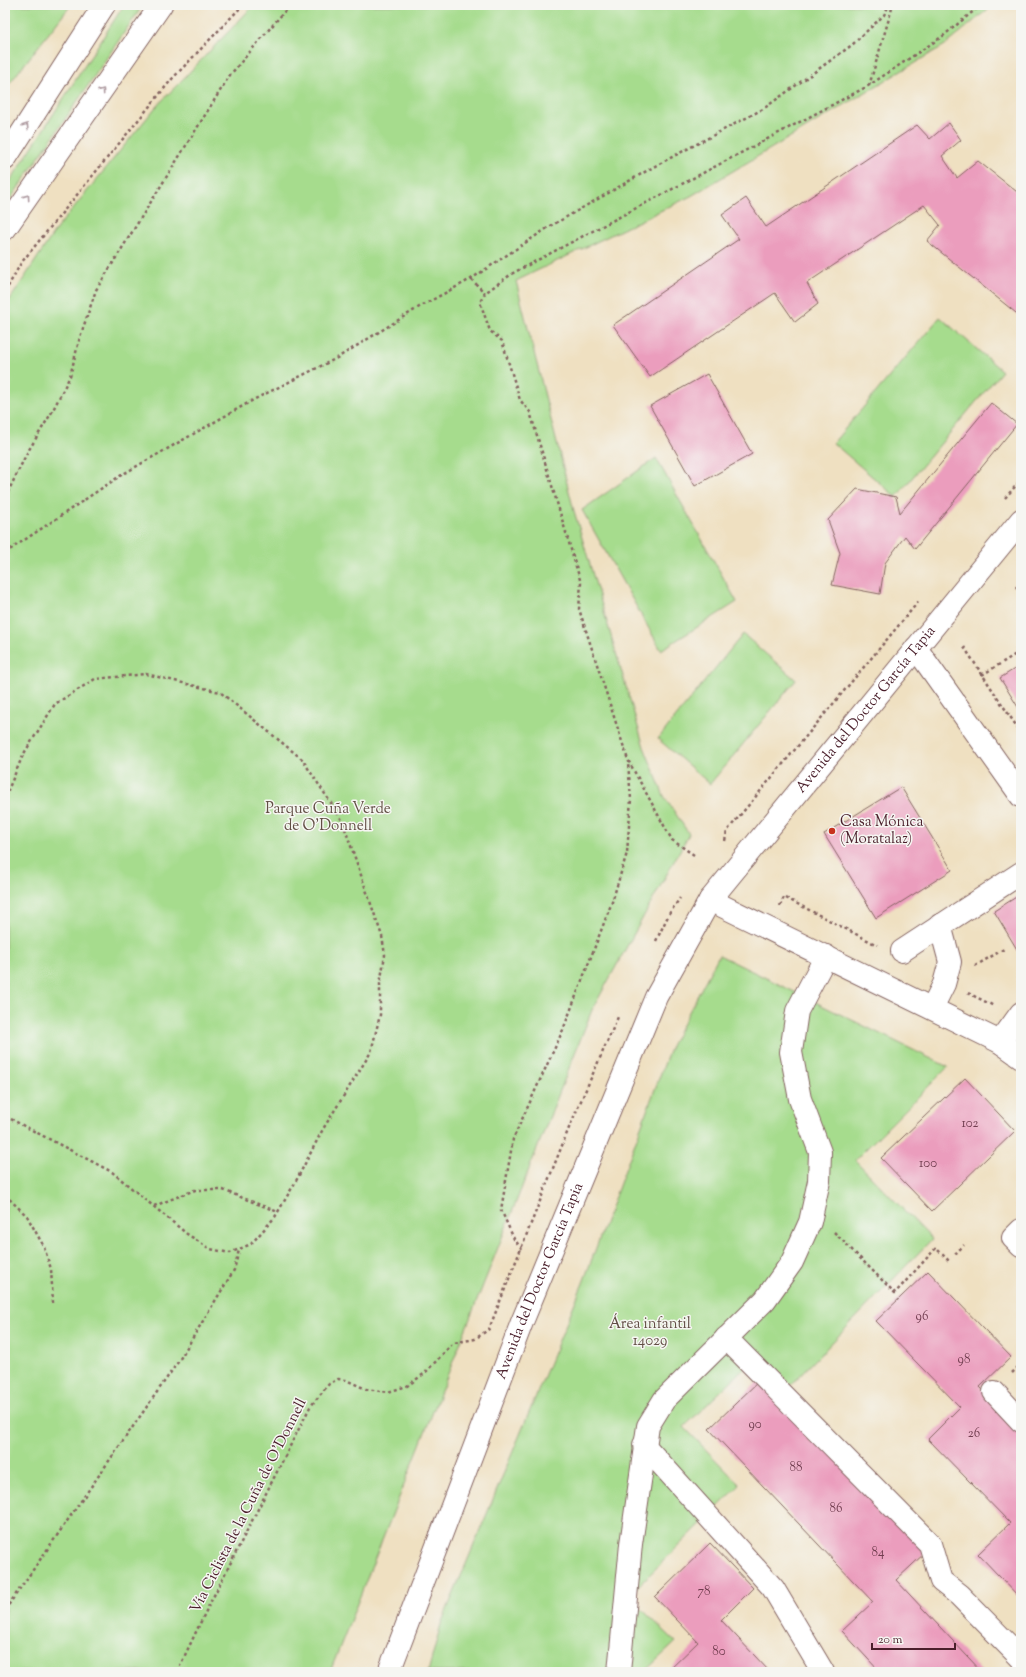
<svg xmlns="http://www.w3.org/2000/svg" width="1026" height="1677" viewBox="0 0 1026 1677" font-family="'Sorts Mill Goudy',serif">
<rect width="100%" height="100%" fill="#f6f6f2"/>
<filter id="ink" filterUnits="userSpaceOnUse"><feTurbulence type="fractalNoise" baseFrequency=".025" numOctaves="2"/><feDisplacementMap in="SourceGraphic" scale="8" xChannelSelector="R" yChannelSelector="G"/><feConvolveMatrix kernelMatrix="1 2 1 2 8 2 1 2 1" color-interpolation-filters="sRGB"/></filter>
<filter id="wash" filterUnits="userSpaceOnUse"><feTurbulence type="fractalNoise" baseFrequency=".012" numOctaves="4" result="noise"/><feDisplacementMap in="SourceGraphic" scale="16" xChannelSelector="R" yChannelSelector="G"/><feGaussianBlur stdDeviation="0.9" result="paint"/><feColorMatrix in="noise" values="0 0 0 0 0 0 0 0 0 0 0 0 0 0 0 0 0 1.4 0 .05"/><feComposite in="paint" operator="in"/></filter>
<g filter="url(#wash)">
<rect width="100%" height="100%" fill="#efe0c1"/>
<path fill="#a6dc8d" stroke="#787e5c" d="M5 5H71L5 89Z
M124 5H143L5 207V189Z
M254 5H993L945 45 691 196 516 281 574 511 644 747 664 796 689 834 592 1010 330 1672H5V307L57 228 155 108Z
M940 317 1002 371 896 497 833 443Z
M656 458 737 602 661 650 582 510Z
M743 634 796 680 710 784 658 739Z
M719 955 948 1067 855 1160 932 1239 791 1385 758 1355 684 1427 740 1485 628 1596 676 1642 644 1672H428L441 1624 583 1283 671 1046Z"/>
<g id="blocks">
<path fill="#eb9dbd" d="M949 123 961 140 942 156 957 178 978 161 1021 195V317L927 241 940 225 924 205 807 283 818 304 795 322 775 293 650 377 613 325 739 239 722 215 746 198 766 227 917 125 930 139Z
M707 374 752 454 695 486 650 406Z
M991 403 1017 424 915 549 905 536 885 563 880 594 832 585 840 553 828 520 857 489 896 497 900 513Z
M1021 665V712L1000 678Z
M901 787 952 870 876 918 824 834Z
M1021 894V956L994 911Z
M965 1078 1015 1131 932 1211 881 1158Z
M928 1271 1011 1357 980 1387 1021 1430V1599L978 1554 1010 1523 928 1439 960 1407 876 1321Z
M761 1379 927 1551 896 1580 982 1672H880L842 1631 873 1602 709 1429Z
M710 1543 753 1588 721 1620 770 1672H667L698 1642 655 1597Z"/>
</g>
</g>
<g filter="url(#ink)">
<use href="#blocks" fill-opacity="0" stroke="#846360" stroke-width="1"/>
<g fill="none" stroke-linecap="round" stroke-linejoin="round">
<defs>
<g id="minor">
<path d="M916 648 1021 796"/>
<path d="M710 900 1000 1042 1021 1057"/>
<path d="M902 951 1021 873"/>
<path d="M932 1008 944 984 950 962 940 925"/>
<path d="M1000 1042 1021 1013"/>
<path d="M1021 1230 1013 1238 1021 1246"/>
<path d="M726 1338 930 1544 941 1581 959 1595 1021 1658"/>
<path d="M994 1392 1021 1421"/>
<path d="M644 1445 773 1588 823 1672"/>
<path id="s1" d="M389 1672 522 1322 656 997 710 900 1021 520"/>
<path d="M619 1672 631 1544 648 1426 664 1400 765 1300 792 1262 810 1222 819 1181 820 1152 800 1099 791 1052 797 1011 826 956"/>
</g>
<path id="highway" d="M5 159 104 5
M5 229 161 5"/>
</defs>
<use href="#minor" stroke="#846360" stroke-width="24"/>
<use href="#highway" stroke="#846360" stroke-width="24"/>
<path stroke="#846360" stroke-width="2.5" stroke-dasharray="3 3" stroke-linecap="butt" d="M869 86 893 5
M471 279 485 293
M5 292 21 263 172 79 243 5
M5 498 27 453 52 412 70 376 80 337 96 290 230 75 290 5
M1005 498 1021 480
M5 553 123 474 255 399 337 358 421 306 471 279 549 227 657 165 763 109 852 45 884 15 889 5
M1016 586 1021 594
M964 647 1021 733
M982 675 1021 651
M5 797 23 755 55 704 95 679 146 674 220 692 302 759 342 820 382 936 385 955 380 984V1015L371 1052 323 1129 296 1181 275 1217 251 1244 230 1253 210 1249 187 1234 112 1172 5 1116
M725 841 727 831 919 601
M694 855 672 840 628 760 579 609 581 583 530 412 520 400 502 341 490 331 480 302 485 293 513 273 868 86 943 36 981 5
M780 906 784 897 877 945
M656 941 669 914 680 898
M975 966 1004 949
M968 993 994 1006
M5 1195 27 1216 44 1247 51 1269 53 1303
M154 1206 195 1190H223L278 1212
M834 1232 895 1293 936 1248 949 1261
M522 1249 514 1239 501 1210 513 1139 563 1030 612 902 627 853 631 799 628 763
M955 1254 964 1245
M1012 1373 1021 1364
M5 1610 178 1362 234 1270 239 1250
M177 1672 205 1613 310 1407 329 1384 338 1379 346 1380 366 1389 388 1392 407 1386 425 1373 453 1343 475 1339 489 1329 569 1128 618 1017"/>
<use href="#minor" stroke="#fff" stroke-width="22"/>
<use href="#highway" stroke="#fff" stroke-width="22"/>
</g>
<defs><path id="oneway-chevron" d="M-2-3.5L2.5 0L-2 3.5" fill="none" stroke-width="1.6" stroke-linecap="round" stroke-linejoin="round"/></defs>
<g stroke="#ae9aa0">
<use href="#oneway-chevron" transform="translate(102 91) rotate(-55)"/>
<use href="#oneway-chevron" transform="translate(26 126) rotate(-57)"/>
<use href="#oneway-chevron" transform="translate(27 197) rotate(-55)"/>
</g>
</g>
<circle fill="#c8321e" stroke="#f6f6f2" stroke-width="1.5" cx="832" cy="831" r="4"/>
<g text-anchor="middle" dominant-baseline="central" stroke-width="3" stroke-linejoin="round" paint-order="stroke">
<g font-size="13" fill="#723e50">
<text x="970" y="1124">102</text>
<text x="928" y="1164">100</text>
<text x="922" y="1317">96</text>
<text x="964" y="1360">98</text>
<text x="755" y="1425">90</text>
<text x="974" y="1434">26</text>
<text x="796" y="1468">88</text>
<text x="836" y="1509">86</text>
<text x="878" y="1553">84</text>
<text x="704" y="1592">78</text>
<text x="719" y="1652">80</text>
</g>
<g font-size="15" fill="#4a1f2b" stroke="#f6f6f2">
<text stroke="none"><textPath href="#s1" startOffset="1083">Avenida del Doctor García Tapia</textPath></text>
<text stroke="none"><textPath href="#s1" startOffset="419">Avenida del Doctor García Tapia</textPath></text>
<text transform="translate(249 1506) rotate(-63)">Vía Ciclista de la Cuña de O'Donnell</text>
</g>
<g font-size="15" fill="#614e44" stroke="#f6f6f2">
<text x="328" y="809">Parque Cuña Verde<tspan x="328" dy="17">de O'Donnell</tspan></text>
<text x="650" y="1324">Área infantil<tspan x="650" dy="17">14029</tspan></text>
</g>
<g font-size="15" fill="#4a1f2b" stroke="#f6f6f2" text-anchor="start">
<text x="840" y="822">Casa Mónica<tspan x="840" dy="17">(Moratalaz)</tspan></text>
</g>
</g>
<rect width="1026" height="1677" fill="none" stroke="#f6f6f2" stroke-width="20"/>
<path d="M872 1643v6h83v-6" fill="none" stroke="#4a1f2b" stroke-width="2"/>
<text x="878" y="1643" font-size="12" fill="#4a1f2b" stroke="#f6f6f2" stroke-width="3" paint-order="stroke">20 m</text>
</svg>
